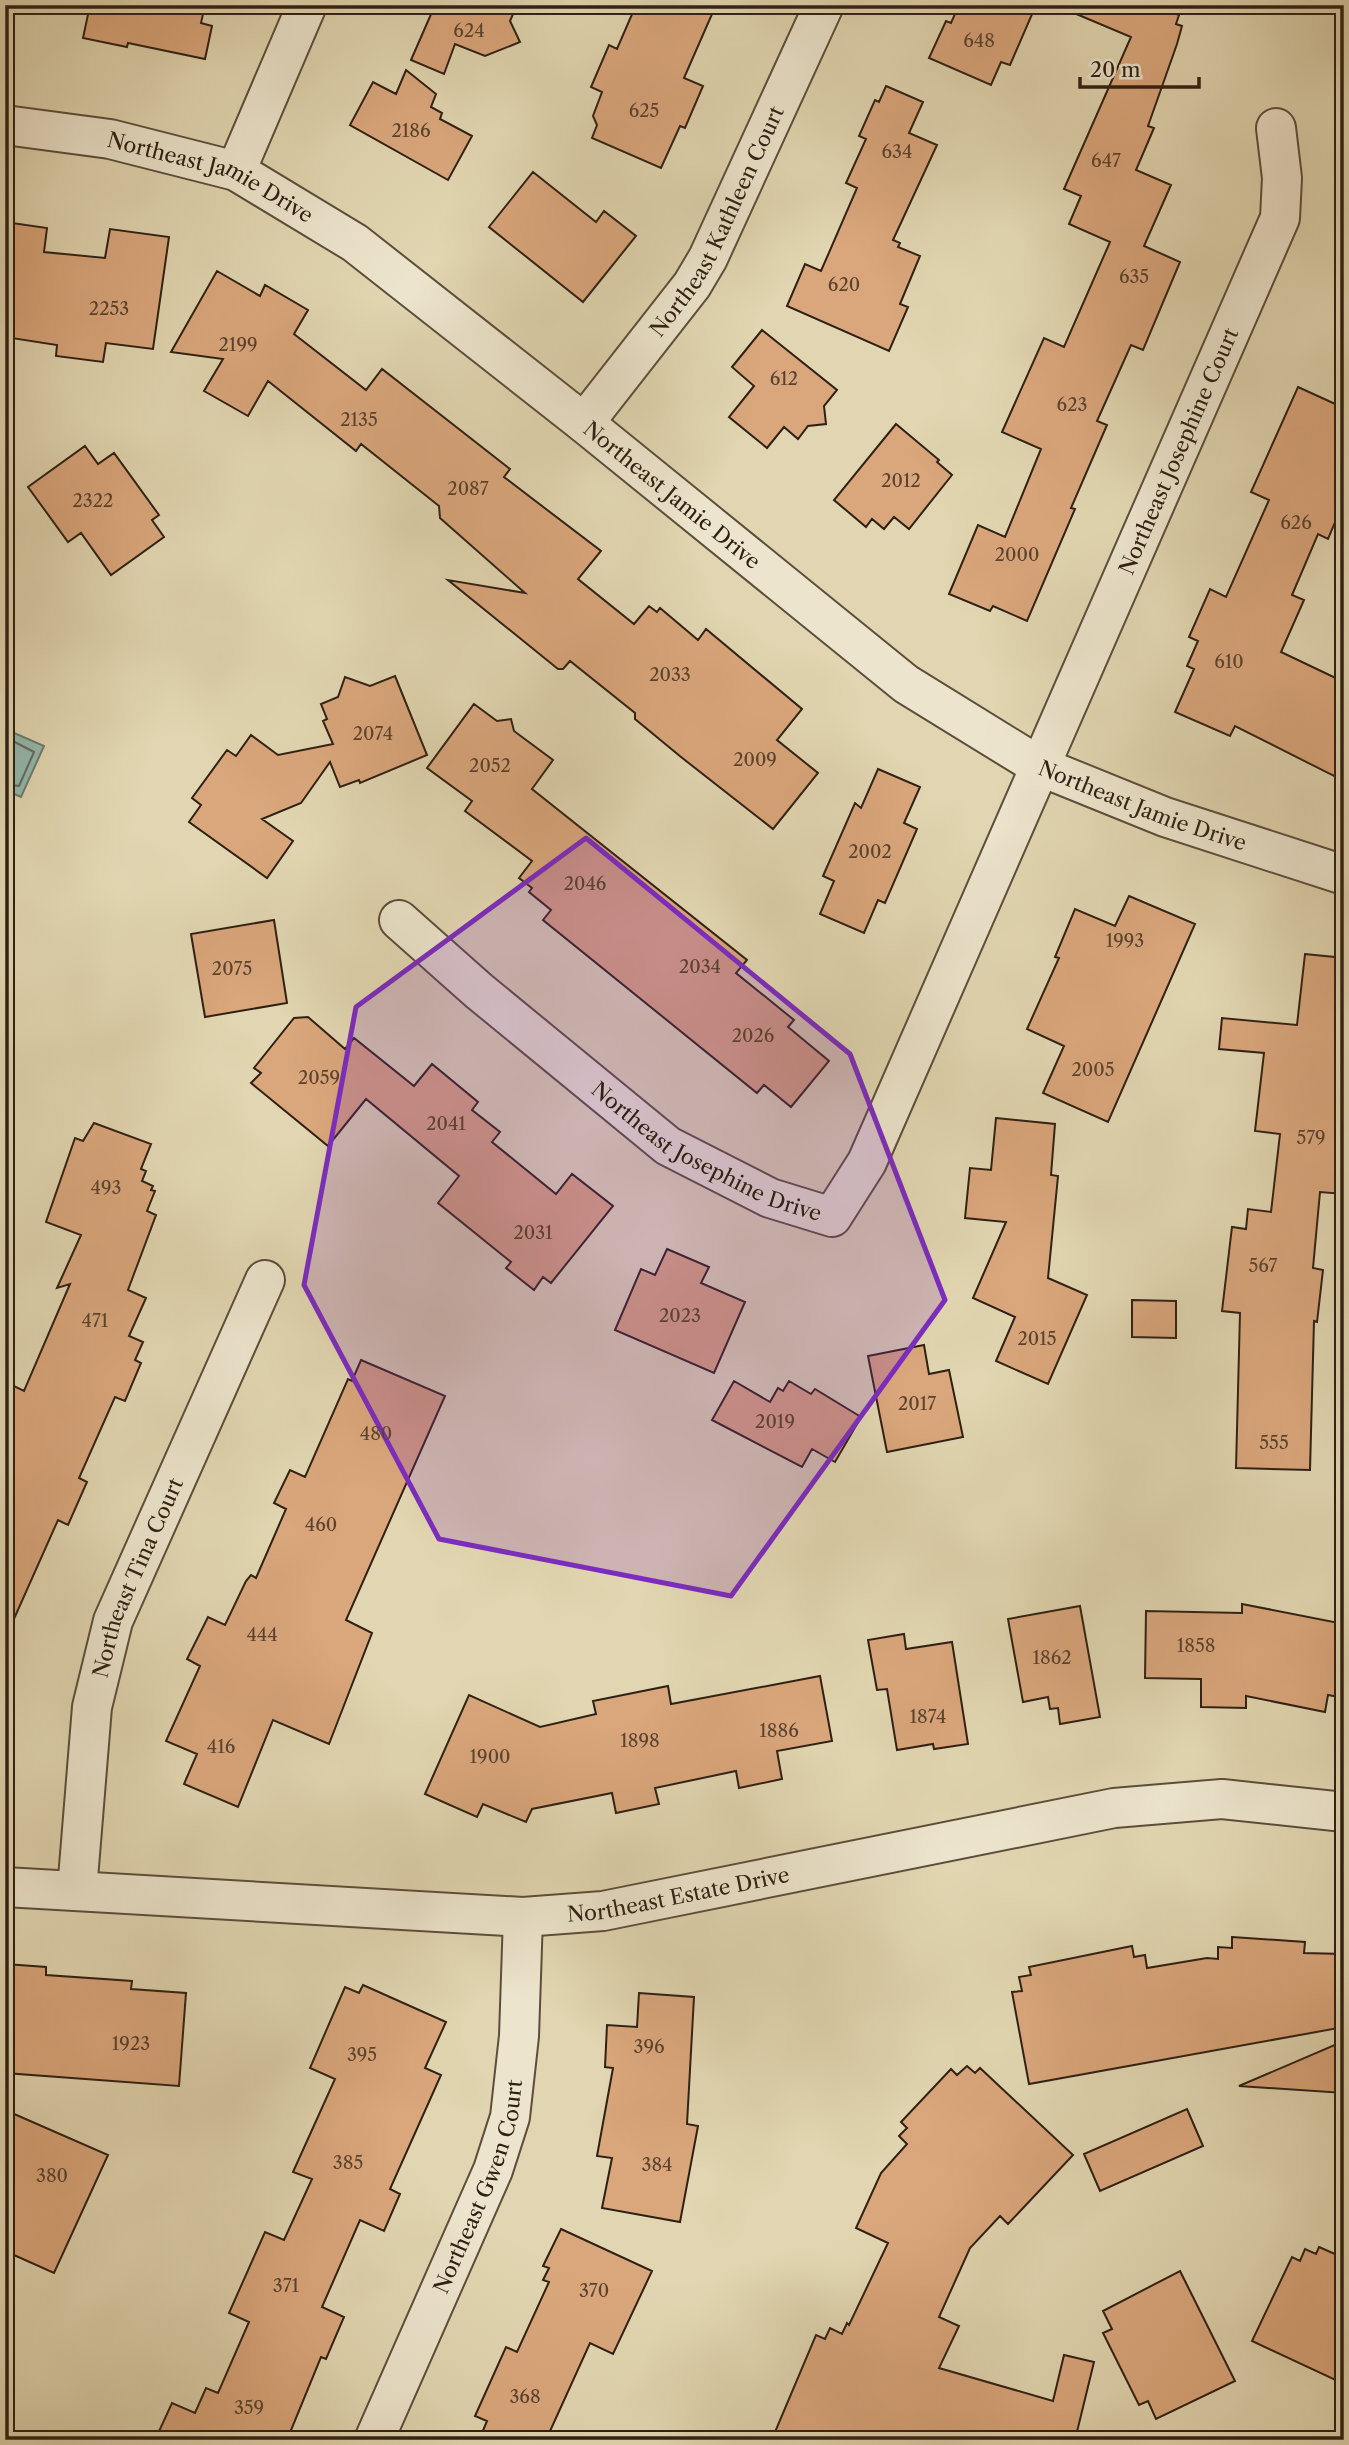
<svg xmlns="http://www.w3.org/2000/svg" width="1349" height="2445" viewBox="0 0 1349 2445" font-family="'Libre Caslon Text',serif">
<rect width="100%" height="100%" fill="#e1d6b1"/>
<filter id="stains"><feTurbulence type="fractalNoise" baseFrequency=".00286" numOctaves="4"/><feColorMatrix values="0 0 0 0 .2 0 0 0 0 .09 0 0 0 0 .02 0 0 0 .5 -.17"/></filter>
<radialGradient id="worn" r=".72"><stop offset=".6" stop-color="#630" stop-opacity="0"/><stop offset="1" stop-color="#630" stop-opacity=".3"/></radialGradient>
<path fill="#94b9ad" stroke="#6c7c70" stroke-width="2" d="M5 729 44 746 21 797 5 790Z"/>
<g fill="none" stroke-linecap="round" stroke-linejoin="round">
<path stroke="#626c60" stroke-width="2" d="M5 737 34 752 19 786 5 784"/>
</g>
<path fill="#daa67c" stroke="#2f2014" stroke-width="2" d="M90 5H205L201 23 212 26 205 59 128 43 127 47 83 38Z
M435 5H517L510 21 520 42 485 56 455 44 444 74 411 60Z
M636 5H716L684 78 703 86 685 128 680 126 661 168 592 138 597 125 593 116 602 92 591 87 609 45 617 49Z
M959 5H1036L1010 65 1001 62 991 85 929 58 946 21 951 23Z
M1055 5H1155L1179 15 1176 24 1182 26 1177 44 1148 126 1154 128 1136 170 1171 185 1144 246 1180 262 1143 350 1131 345 1097 421 1107 425 1071 508 1075 509 1027 621 993 606 990 611 949 594 978 525 1005 537 1041 449 1002 432 1044 338 1064 347 1110 242 1069 224 1081 196 1064 189 1131 37Z
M406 70 436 94 431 107 442 113 440 119 472 136 448 180 350 125 373 82 396 94Z
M886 86 923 102 909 133 937 145 893 240 900 243 898 247 920 256 900 304 908 307 889 351 787 306 805 264 821 271 857 188 846 183 866 139 859 136 875 100 879 102Z
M533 172 596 222 604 211 636 236 583 302 489 227Z
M5 222 47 228 44 252 105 258 110 229 169 237 153 349 106 343 103 362 56 356 57 345 5 337Z
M217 271 260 296 265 285 308 310 294 334 366 390 382 369 510 469 504 477 601 551 578 579 634 624 649 606 657 612 660 608 698 640 706 629 802 709 777 740 818 773 773 829 681 757 635 719V713L570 661 563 669H558L448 580 525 593 440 518 439 506 361 444 356 451 268 381 248 416 204 391 223 359 171 352Z
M762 330 837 390 824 406 826 424 808 426 798 439 784 427 767 448 729 417 754 386 732 367Z
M1298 387 1344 408V501L1328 539 1318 534 1292 595 1304 600 1281 652 1344 682V781L1235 726 1230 736 1175 712 1194 669 1187 666 1198 641 1189 637 1210 589 1226 597 1269 500 1251 492Z
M896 424 939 460 937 462 952 475 909 529 894 517 884 529 872 519 866 527 834 500Z
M85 446 98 464 114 453 159 515 152 520 164 537 111 575 81 533 68 542 28 487Z
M395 676 427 755 360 783 359 780 340 787 330 762 301 803 262 819 293 841 267 878 189 822 201 805 192 798 227 750 236 756 251 735 278 755 333 744 323 721 327 719 321 704 338 697 345 677 370 686Z
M474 704 497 721 511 719 514 731 553 760 532 789 747 960 736 973 794 1020 788 1027 829 1061 791 1107 764 1085 757 1093 543 920 551 910 529 892 532 888 519 878 532 861 465 811 472 801 427 768Z
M878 769 920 787 904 823 917 829 885 903 878 900 864 933 820 914 834 881 823 876 855 803 861 808Z
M1129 896 1195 924 1108 1122 1043 1093 1064 1046 1027 1029 1059 958 1055 957 1075 909 1115 926Z
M274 920 287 1003 205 1017 191 934Z
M1305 954 1344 958V1194L1320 1192 1313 1268 1323 1270 1317 1322 1314 1321 1310 1470 1236 1468 1240 1313 1222 1311 1232 1227 1246 1229 1248 1209 1271 1212 1280 1134 1255 1131 1264 1053 1219 1049 1222 1018 1297 1025Z
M308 1017 345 1049 354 1038 414 1086 432 1064 478 1102 472 1110 500 1132 492 1142 556 1194 572 1174 613 1206 551 1283 543 1277 534 1290 506 1268 511 1262 438 1203 459 1176 366 1099 328 1146 251 1083 261 1073 254 1068 294 1018Z
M996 1118 1055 1124 1051 1175 1058 1176 1048 1278 1087 1295 1048 1384 996 1361 1015 1317 973 1298 1006 1222 965 1218 970 1168 991 1170Z
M94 1123 151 1144 141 1169 146 1171 142 1181 153 1186 151 1190 155 1191 147 1211 156 1215 128 1290 146 1298 129 1336 143 1342 135 1360 141 1363 125 1401 115 1397 79 1478 87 1482 68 1525 58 1520 5 1639V1406L14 1386 24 1391 70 1284 57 1288 81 1235 46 1222 75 1138 83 1141Z
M667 1249 709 1267 701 1283 745 1302 714 1373 615 1330 641 1269 655 1275Z
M1132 1300 1176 1301V1338L1132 1337Z
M924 1345 929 1374 949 1370 963 1437 887 1452 868 1356Z
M361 1360 445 1396 346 1620 372 1633 329 1744 273 1720 238 1807 184 1784 197 1754 166 1741 200 1666 187 1659 208 1617 225 1625 246 1581 251 1575 256 1578 286 1509 274 1503 290 1470 305 1477 348 1379 352 1381Z
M734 1381 770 1402 778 1388 783 1391 789 1381 811 1394 815 1389 861 1417 835 1462 812 1449 802 1467 712 1420Z
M1242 1604 1344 1624V1698L1328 1695 1325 1712 1246 1696V1708L1201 1707V1679L1145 1678 1146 1611 1242 1613Z
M1080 1606 1100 1717 1060 1724 1058 1708 1050 1709 1048 1697 1023 1702 1008 1619Z
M904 1634 906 1649 952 1642 968 1744 934 1749 933 1744 897 1750 887 1689 877 1690 868 1640Z
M820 1676 832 1741 777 1751 782 1779 739 1788 736 1771 655 1788 659 1804 616 1813 612 1793 532 1809 526 1822 483 1804 477 1817 425 1794 469 1695 540 1727 596 1714 593 1701 668 1686 671 1704Z
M1232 1937 1305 1942 1304 1953 1344 1954V2027L1029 2084 1012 1992 1022 1991 1019 1977 1031 1975 1029 1967 1132 1946 1134 1957 1145 1955 1147 1968 1207 1958 1218 1959V1947L1232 1948Z
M5 1964 46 1967V1975L132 1981 131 1989 186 1993 179 2086 5 2073Z
M363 1985 446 2022 425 2068 441 2075 390 2189 400 2194 384 2231 360 2220 322 2307 344 2317 326 2359 321 2357 287 2440H155L172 2403 195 2413 206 2388 218 2393 249 2322 229 2313 265 2232 284 2240 312 2179 293 2172 335 2079 310 2068 345 1987 359 1993Z
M639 1993 694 1997 687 2124 698 2126 680 2222 602 2208 612 2158 597 2156 613 2068 605 2067 607 2025 637 2027Z
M1344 2041V2093L1239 2086Z
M967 2066 975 2073 980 2068 1073 2155 1008 2224 1000 2216 970 2248 939 2317 959 2326 939 2368 1053 2401 1064 2355 1094 2362 1075 2440H793L775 2432 816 2335 825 2339 830 2328 842 2334 847 2323 849 2325 888 2243 856 2228 881 2173 907 2144 899 2136 907 2128 901 2122 951 2069 957 2075Z
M1187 2109 1203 2146 1100 2191 1084 2154Z
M5 2110 108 2155 54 2273 5 2251Z
M561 2229 652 2271 613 2354 590 2343 546 2440H479L487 2421 475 2416 506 2347 517 2352 549 2282 543 2280 549 2268 543 2266Z
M1319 2247 1344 2258V2384L1252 2341 1292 2257 1300 2261 1305 2249 1316 2254Z
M1180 2271 1235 2381 1156 2419 1148 2401 1139 2405 1103 2333 1112 2329 1103 2311Z"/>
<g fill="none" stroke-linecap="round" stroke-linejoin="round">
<defs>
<g id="minor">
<path id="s1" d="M5 125 110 139 236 171 355 243 584 423 906 684 1039 766 1165 817 1344 875"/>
<path d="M236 171 307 5"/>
<path id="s2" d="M584 423 692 285 708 258 824 5"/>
<path id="s3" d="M399 920 479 991 668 1146 770 1198 832 1217 867 1162 1280 218 1282 178 1276 128"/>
<path id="s4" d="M5 1887 523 1917 603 1911 1114 1808 1222 1799 1344 1812"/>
<path id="s5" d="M77 1891 92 1707 113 1621 265 1280"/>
<path id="s6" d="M374 2440 493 2170 510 2117 519 2036 523 1917"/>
</g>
</defs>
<use href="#minor" stroke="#5c4e3b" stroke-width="42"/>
<use href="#minor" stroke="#ece4cc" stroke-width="38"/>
</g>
<path fill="#7b2cbf" fill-opacity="0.2" stroke="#7b2cbf" stroke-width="5" stroke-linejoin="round" d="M586 838 850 1054 945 1300 731 1596 439 1539 304 1285 356 1007Z"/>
<g text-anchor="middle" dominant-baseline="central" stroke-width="5" stroke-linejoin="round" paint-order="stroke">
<g font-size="18" fill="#5a422e">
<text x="469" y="31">624</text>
<text x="979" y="41">648</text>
<text x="644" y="111">625</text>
<text x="411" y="131">2186</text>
<text x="897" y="152">634</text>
<text x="1106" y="161">647</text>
<text x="1134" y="277">635</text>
<text x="844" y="285">620</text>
<text x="109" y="309">2253</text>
<text x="238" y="345">2199</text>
<text x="784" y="379">612</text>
<text x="1072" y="405">623</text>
<text x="359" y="420">2135</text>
<text x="901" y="481">2012</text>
<text x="468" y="489">2087</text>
<text x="93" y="501">2322</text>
<text x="1296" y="523">626</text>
<text x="1017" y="555">2000</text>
<text x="1229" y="662">610</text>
<text x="670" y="675">2033</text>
<text x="373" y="734">2074</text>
<text x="755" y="760">2009</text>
<text x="490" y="766">2052</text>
<text x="870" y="852">2002</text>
<text x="585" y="884">2046</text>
<text x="1125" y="941">1993</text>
<text x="700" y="967">2034</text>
<text x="232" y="969">2075</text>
<text x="753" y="1036">2026</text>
<text x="1093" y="1070">2005</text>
<text x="319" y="1078">2059</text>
<text x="446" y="1124">2041</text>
<text x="1311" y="1138">579</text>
<text x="106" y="1188">493</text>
<text x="533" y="1233">2031</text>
<text x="1263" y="1266">567</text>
<text x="680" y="1316">2023</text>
<text x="95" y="1321">471</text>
<text x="1037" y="1339">2015</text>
<text x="917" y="1404">2017</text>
<text x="775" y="1422">2019</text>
<text x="376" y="1434">480</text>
<text x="1274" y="1443">555</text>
<text x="321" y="1525">460</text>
<text x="262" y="1635">444</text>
<text x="1196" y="1646">1858</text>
<text x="1052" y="1658">1862</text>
<text x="928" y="1717">1874</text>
<text x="779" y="1731">1886</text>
<text x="640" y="1741">1898</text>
<text x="221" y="1747">416</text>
<text x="490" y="1757">1900</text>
<text x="131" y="2044">1923</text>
<text x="649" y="2047">396</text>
<text x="362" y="2055">395</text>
<text x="348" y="2163">385</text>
<text x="657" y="2165">384</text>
<text x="52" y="2176">380</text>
<text x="286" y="2286">371</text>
<text x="594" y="2291">370</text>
<text x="525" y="2397">368</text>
<text x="249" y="2408">359</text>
</g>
<g font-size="21" fill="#2f2014" stroke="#ece4cc">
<text stroke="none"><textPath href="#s1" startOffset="214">Northeast Jamie Drive</textPath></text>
<text stroke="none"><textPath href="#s2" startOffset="243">Northeast Kathleen Court</textPath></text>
<text stroke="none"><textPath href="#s3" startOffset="1372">Northeast Josephine Court</textPath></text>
<text stroke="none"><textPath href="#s1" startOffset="780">Northeast Jamie Drive</textPath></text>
<text stroke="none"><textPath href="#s1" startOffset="1348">Northeast Jamie Drive</textPath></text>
<text stroke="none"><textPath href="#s3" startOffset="388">Northeast Josephine Drive</textPath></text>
<text stroke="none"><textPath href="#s5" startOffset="322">Northeast Tina Court</textPath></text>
<text stroke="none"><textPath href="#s4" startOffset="676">Northeast Estate Drive</textPath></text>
<text stroke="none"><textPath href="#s6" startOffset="275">Northeast Gwen Court</textPath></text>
</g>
</g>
<rect width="1349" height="2445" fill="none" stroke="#e1d6b1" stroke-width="28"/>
<rect x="7" y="7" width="1335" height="2431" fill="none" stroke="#2f2014" stroke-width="3.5"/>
<rect x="14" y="14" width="1321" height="2417" fill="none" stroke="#2f2014" stroke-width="2"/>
<path d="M1080 77v10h119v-10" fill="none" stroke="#2f2014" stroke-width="3.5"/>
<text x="1090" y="77" font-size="21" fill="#2f2014" stroke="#ece4cc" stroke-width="5" paint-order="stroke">20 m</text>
<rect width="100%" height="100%" filter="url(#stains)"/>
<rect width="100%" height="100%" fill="url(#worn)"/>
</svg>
